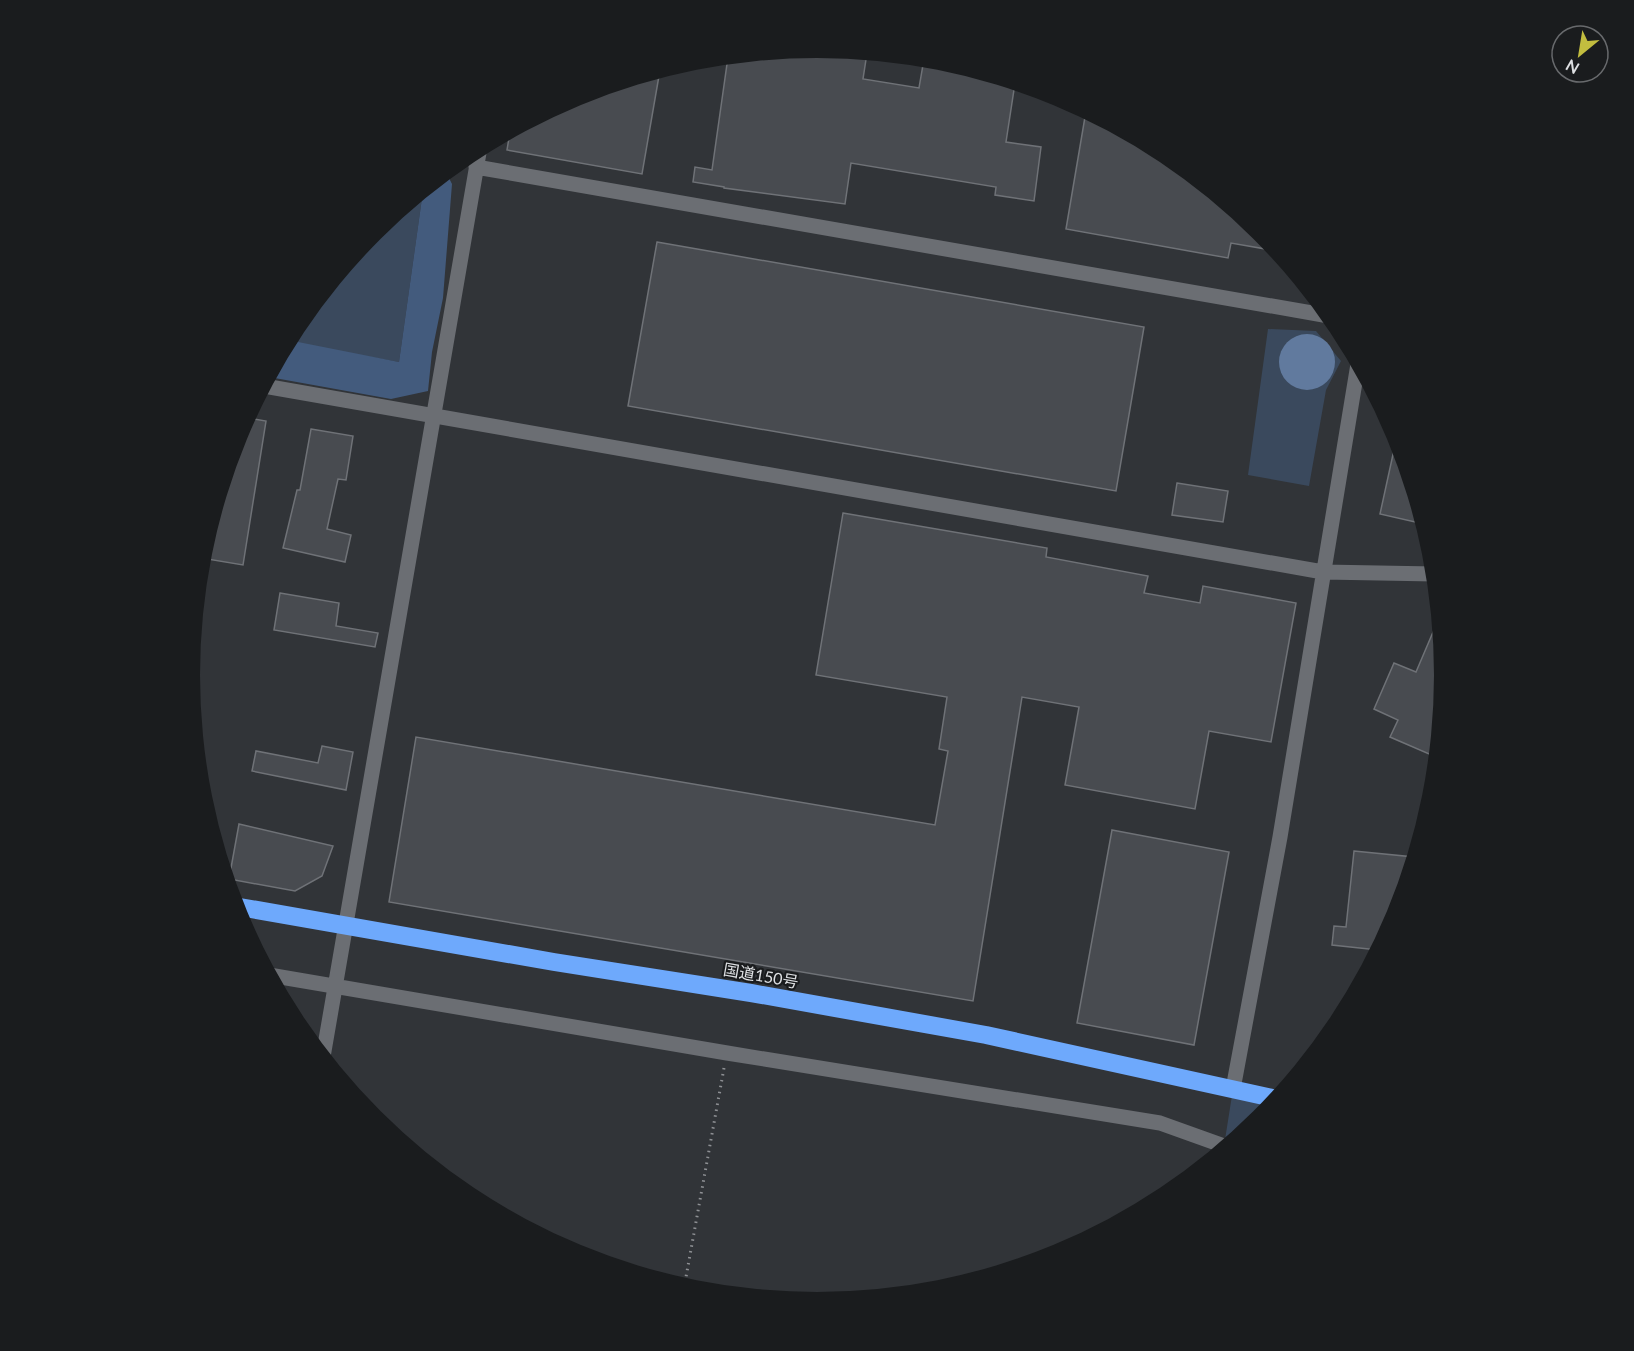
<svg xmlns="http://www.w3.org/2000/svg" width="1634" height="1351" viewBox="0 0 1634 1351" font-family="Lato,'Noto Sans JP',sans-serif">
<rect width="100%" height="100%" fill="#313438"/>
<path fill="#3a495d" d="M423 191 399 362 287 342 295 327 374 232Z
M1268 329 1316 331 1341 361 1326 390 1309 486 1248 475Z
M1233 1089 1277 1099 1260 1119 1227 1147 1224 1146Z"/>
<path fill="#435b7d" d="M446 172 452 184 443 298 432 352 428 391 391 399 269 377 288 340 399 362 423 191Z"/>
<path fill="#617a9e" d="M1279 362a28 28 0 1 1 56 0a28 28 0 1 1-56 0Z"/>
<path fill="#484b50" stroke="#6f7277" stroke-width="1.5" d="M817 48 867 53 863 79 919 88 924 59 940 60 1015 83 1006 142 1041 147 1034 201 995 195 996 187 851 163 845 204 724 188V187L693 182 695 167 712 170 728 57Z
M660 70 642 174 507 150 510 132 577 96Z
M1086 111 1166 154 1261 232 1277 251 1231 243 1228 258 1066 229Z
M657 242 1144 327 1116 491 628 406Z
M247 418 266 421 243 565 201 558 237 435Z
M311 429 353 436 346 480 338 479 327 529 351 535 345 562 283 548 297 490H300Z
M1397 436 1424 524 1380 514Z
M1177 483 1228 491 1223 522 1172 515Z
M843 513 1047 548 1046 557 1148 576 1144 593 1200 603 1203 586 1296 603 1271 742 1209 731 1195 809 1065 785 1079 707 1022 697 973 1001 389 902 416 737 935 825 948 751 939 749 947 697 816 675Z
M280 593 339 603 336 626 378 633 375 647 274 630Z
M1439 618 1444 676 1436 757 1390 737 1398 720 1374 709 1394 663 1416 672Z
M322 746 353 752 346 790 252 771 256 751 318 763Z
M239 824 333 846 322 876 295 891 229 879Z
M1112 830 1229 852 1194 1045 1077 1023Z
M1354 851 1414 857 1406 885 1400 884 1397 916 1378 950 1332 945 1334 926 1346 927Z"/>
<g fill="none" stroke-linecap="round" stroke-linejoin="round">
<path stroke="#8e9094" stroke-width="3" stroke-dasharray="1.5 4.5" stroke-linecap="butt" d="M684 1288 724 1068"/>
<path stroke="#6b6e73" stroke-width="15" d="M476 167 1329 316
M264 386 1323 572 1435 574
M269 975 727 1053 1160 1123 1227 1147
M323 1057 480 147
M1233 1089 1280 837 1358 364"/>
<path stroke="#6ea9fc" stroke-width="18" d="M234 906 554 962 751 993 986 1035 1277 1099"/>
</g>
<g text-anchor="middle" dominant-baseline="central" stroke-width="4.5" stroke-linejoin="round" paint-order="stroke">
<g font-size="16" fill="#dee0e3" stroke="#1a1c1e">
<text transform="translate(761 975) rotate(10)">国道150号</text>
</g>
</g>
<path d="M0 0H1634V1351H0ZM200 675a617 617 0 1 1 1234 0a617 617 0 1 1-1234 0Z" fill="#1a1c1e" fill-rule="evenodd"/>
<g transform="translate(1580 54) rotate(210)"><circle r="28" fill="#1a1c1e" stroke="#686a6d" stroke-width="1.5"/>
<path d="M0-4.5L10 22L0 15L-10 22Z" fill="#c2bd3f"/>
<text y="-9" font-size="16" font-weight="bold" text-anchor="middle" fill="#dee0e3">N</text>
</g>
</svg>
